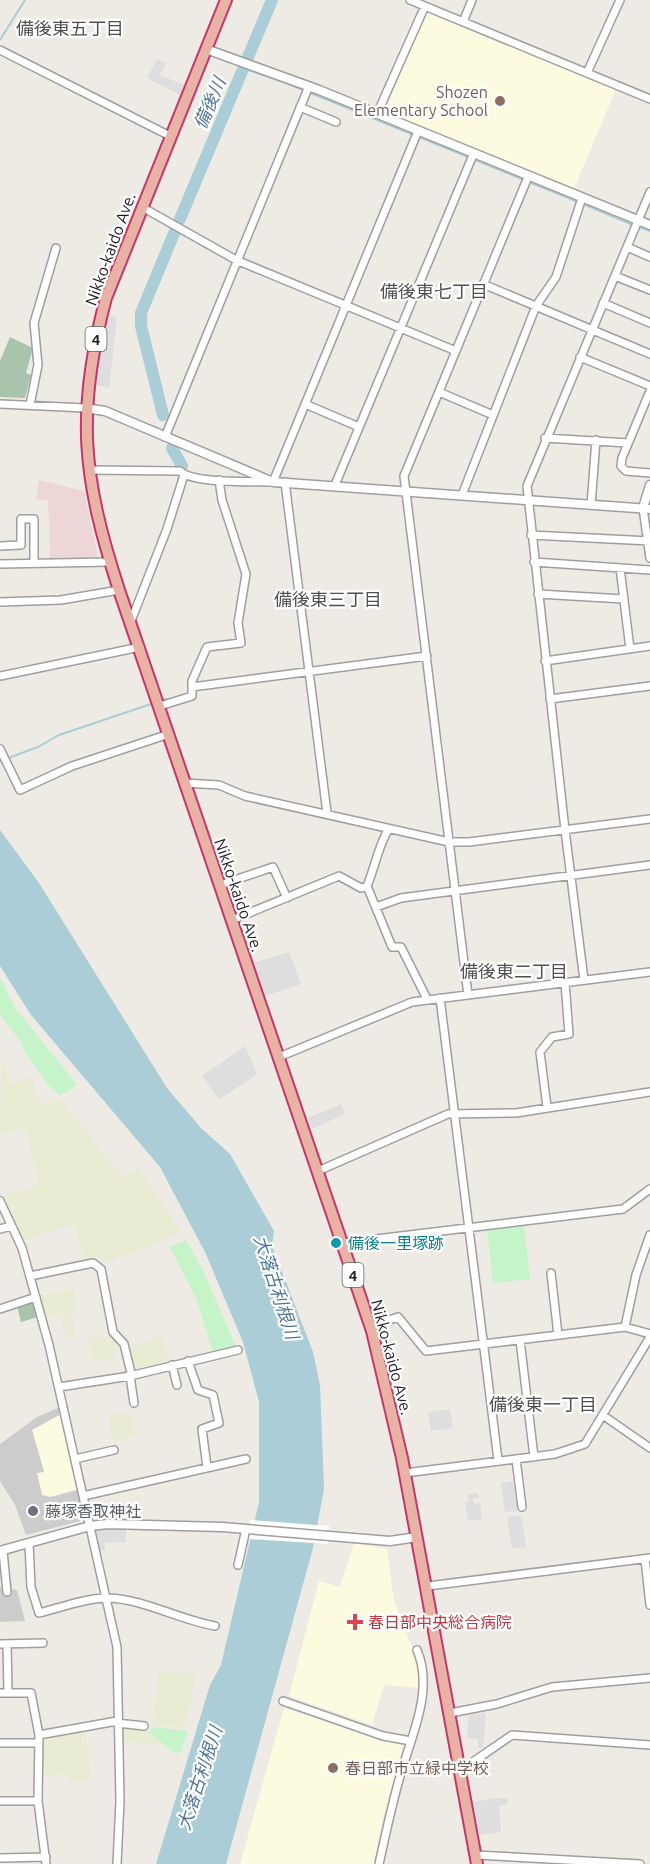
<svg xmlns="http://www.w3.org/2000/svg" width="650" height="1864" viewBox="0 0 650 1864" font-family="Ubuntu,'Noto Sans JP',sans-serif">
<rect width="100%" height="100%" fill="#eeebe5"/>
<path fill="#edd6d6" d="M39 480 84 491 98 557 50 560 48 500 36 499Z"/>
<path fill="#fcfbe0" d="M426 11 616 89 574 189 384 113Z
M61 1414 77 1490 50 1497 42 1495 37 1473 44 1471 32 1430Z
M354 1543 387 1549 394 1601 419 1665 422 1688 384 1685 372 1725 289 1696 319 1581 340 1587Z
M284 1708 379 1739 404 1743 382 1821 374 1864H240Z"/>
<path fill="#ccc" d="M60 1407 61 1414 32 1430 44 1472 37 1473 42 1495 50 1497 77 1490 84 1515 80 1521 26 1535 15 1505 0 1481V1444L37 1417Z
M6 1586 7 1589 17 1590 25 1621 0 1622V1588Z"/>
<path fill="#e9ebd2" d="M2 1058 9 1082 12 1084 30 1076 37 1099 44 1106 59 1098 123 1178 138 1168 179 1229 175 1236 105 1263 97 1259H84L75 1224 22 1241 2 1195 39 1185 26 1128 0 1134Z
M73 1289 77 1309 70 1311 75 1337 67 1339 61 1314 46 1317 39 1296Z
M112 1335 121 1344 113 1345 116 1358 93 1361 89 1339Z
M163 1338 168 1361 150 1366H133L128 1346Z
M132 1412 135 1436 114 1442 109 1414Z
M160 1672 196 1673 186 1724 179 1727 153 1725Z
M120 1726 144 1729 163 1745 121 1741Z
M85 1730 91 1780 68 1783 66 1772 47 1775 43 1767 42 1741Z"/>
<path fill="#a8c4ac" d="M10 337 33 348 26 373 31 375 25 398 0 397V361Z
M32 1301 38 1317 21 1322 17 1306Z"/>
<path fill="#c6f4c9" d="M0 977 14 1006 77 1085 60 1096 47 1084 23 1049 22 1043 0 1015Z
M524 1226 530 1279 493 1283 487 1230Z
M186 1240 204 1272 236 1347 213 1352 196 1298 170 1247Z
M152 1727 188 1731 180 1753 173 1752 149 1732Z"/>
<path fill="#dedede" d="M157 59 166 63 160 75 184 85 180 95 147 78Z
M107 315 117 317 109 388 95 385Z
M289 952 301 984 265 996 253 963Z
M245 1046 257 1074 219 1100 202 1076Z
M341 1104 345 1114 312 1129 308 1118Z
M450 1409 453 1428 431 1431 428 1412Z
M513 1481 517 1511 505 1512 501 1483Z
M478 1493 479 1498 473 1499 474 1504 480 1503 482 1519 468 1521 465 1502H469L468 1494Z
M521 1515 526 1547 512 1549 507 1517Z
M126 1528V1542L105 1543V1550L98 1551 94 1532 97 1529Z
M486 1713 483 1748H478V1739L467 1738 469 1715Z
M498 1798H508L507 1805H499L501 1832 479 1835 473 1802Z"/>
<path fill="#aacdd7" d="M0 830 39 883 167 1088 201 1128 230 1154 274 1231 272 1246 313 1352 320 1385 324 1489 313 1548 226 1864H156L210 1685 221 1665 259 1502V1402L243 1342 205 1252 160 1167 31 1015 0 966Z"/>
<path fill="#fff" d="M250 1520 329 1526 328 1544 249 1539Z"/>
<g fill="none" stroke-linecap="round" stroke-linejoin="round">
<path stroke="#aacdd7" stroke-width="2" d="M0 40 25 0
M245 69 286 83 578 202
M583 204 633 225
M639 227 650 231
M159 701 167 699
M0 761 38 747 59 735 154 703"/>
<path stroke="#aacdd7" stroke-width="12" d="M180 219 272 0
M163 415 141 326V313L175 231
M172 448 182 466"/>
<defs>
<path id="minor" d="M410 0 650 99
M463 22 472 0
M0 50 170 136
M587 73 620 0
M300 107 336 122
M377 114 425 6
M142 207 236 260 456 351
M627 247 650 257
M615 276 650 290
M483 284 650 354
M603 303 650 323
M580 357 650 386
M650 391 622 458 621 466 626 471 650 473
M439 392 493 415
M0 404 85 408
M305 404 359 427
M30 405 38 365 34 323 56 248
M165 437 309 86
M545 438 628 443
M89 470 180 471C193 484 253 481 273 482L418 131
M285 482 327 813
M335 485 473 155
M462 495 536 306 556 277 582 198
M591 505 596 440
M643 508 650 558
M531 535 650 541
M0 546 21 545V519H34V563
M534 562 650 570
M0 564 110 562
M620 568 630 649
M538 594 624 599
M0 602 61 600 119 590
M131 621 167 529 184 475
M545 661 650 646
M0 676 140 647
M192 687 427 656
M550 699 650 686
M160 706 192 696V681L207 647 241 643 238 623 246 574 222 500 219 480
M0 749 20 790 72 766 169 734
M184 783 219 785 245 796 449 842H469L650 819
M388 830C378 847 375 867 367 886L392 947H401L427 999
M220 885 273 867 287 898
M376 907 401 898 650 865
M232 920 339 876 361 888 367 886
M584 980 565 830 527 486 650 192
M468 995 404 476 528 177
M440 998 498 1460
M279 1057 412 1002 650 972
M547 1107 540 1052 552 1037 569 1034 565 983
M318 1171 448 1114 516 1113 650 1092
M0 1201 22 1248 49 1345 117 1647 120 1801 117 1864
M0 1229 11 1226
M343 1243 623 1209 650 1189
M551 1273 558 1335
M30 1276 93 1263 101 1269 113 1332 124 1344 131 1373
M0 1309 36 1297
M370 1327 398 1317 426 1351 625 1327 650 1334
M625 1327 636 1275 650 1235
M520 1340 534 1457
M188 1361 198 1390 213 1395 219 1423 202 1429 207 1467
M172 1365 177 1385
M130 1376 134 1403
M59 1387 130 1376 238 1350
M604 1416 650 1448
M75 1459 114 1450
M516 1459 522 1507
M405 1473 555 1454 585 1444 650 1337
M83 1496 246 1459
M29 1543 31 1587 39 1613C60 1608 85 1598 107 1598 141 1598 180 1620 215 1626
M3 1551 7 1592
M645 1559 650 1605
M238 1565 246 1529
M428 1586 650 1558
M0 1644 43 1643
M7 1644 8 1693
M0 1693H31L39 1735 38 1801 46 1864
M283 1701 383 1736 411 1741
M450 1713 497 1704 552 1687 650 1678
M117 1723 144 1726
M39 1735 117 1721
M0 1743H39
M461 1770 512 1735 650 1745
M0 1801H38
M476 1855 640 1864
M0 1858 46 1857
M379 1864C386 1833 392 1803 401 1773 412 1734 434 1690 417 1650"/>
<path id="tertiary" d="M206 49 319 90 650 225
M85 408 105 411 273 482 650 509
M643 508 650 485
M0 1551 90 1526 108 1524 222 1527 390 1541 417 1537"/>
<path id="trunk" d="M226 0 106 298C75 413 83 479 119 590L372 1331 402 1458 477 1864"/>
</defs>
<use href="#minor" stroke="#9f9f9f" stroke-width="10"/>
<use href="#tertiary" stroke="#9f9f9f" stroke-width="11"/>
<use href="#trunk" stroke="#c7366a" stroke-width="14"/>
<use href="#minor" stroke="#fff" stroke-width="7"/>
<use href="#tertiary" stroke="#fff" stroke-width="8"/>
<use href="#trunk" stroke="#e8b2a4" stroke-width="10"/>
</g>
<g fill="#8d6e63" stroke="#fff" stroke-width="2">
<circle cx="500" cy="101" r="6"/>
<circle cx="333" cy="1768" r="6"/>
</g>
<circle fill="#0f9aa8" stroke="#fff" stroke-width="2" cx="336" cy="1243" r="6"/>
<circle fill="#6b7280" stroke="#fff" stroke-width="2" cx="33" cy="1511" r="6"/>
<path fill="#e0444e" stroke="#fff" stroke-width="2" d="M352 1613h6v6h6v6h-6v6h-6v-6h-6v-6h6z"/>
<g text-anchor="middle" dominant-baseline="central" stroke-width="4.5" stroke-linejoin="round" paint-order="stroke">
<g fill="#fff" stroke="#626262" stroke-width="1.5">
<rect x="85.5" y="327" width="21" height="24" rx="4.5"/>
<rect x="342.5" y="1263" width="21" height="24" rx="4.5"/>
</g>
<g font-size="15" font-weight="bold" fill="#1e1e1e">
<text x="96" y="339">4</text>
<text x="353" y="1275">4</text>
</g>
<g font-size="16" fill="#785e54" stroke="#fff" text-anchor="end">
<text x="488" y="92">Shozen<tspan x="488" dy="18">Elementary School</tspan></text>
<text x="345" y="1768" text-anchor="start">春日部市立緑中学校</text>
</g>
<g font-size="16" fill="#1e1e1e" stroke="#fff">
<text transform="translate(110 249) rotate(-70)">Nikko-kaido Ave.</text>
<text transform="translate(239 895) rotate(71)">Nikko-kaido Ave.</text>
<text transform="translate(392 1357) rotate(75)">Nikko-kaido Ave.</text>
</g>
<g font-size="16" fill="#0d838f" stroke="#fff" text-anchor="start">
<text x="348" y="1243">備後一里塚跡</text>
</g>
<g font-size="16" fill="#5b616d" stroke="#fff" text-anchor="start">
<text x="45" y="1511">藤塚香取神社</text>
</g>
<g font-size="16" fill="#be3a42" stroke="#fff" text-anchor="start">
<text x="368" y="1622">春日部中央総合病院</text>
</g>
<g font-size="18" fill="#515151" stroke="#fff">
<text x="70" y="28">備後東五丁目</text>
<text x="434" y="291">備後東七丁目</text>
<text x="328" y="599">備後東三丁目</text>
<text x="514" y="971">備後東二丁目</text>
<text x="543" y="1404">備後東一丁目</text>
</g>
<g font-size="18" font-style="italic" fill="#51789c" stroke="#fff">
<text transform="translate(209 103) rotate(-67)">備後川</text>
<text transform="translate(277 1287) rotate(72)">大落古利根川</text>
<text transform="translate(199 1778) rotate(-72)">大落古利根川</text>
</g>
</g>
</svg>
